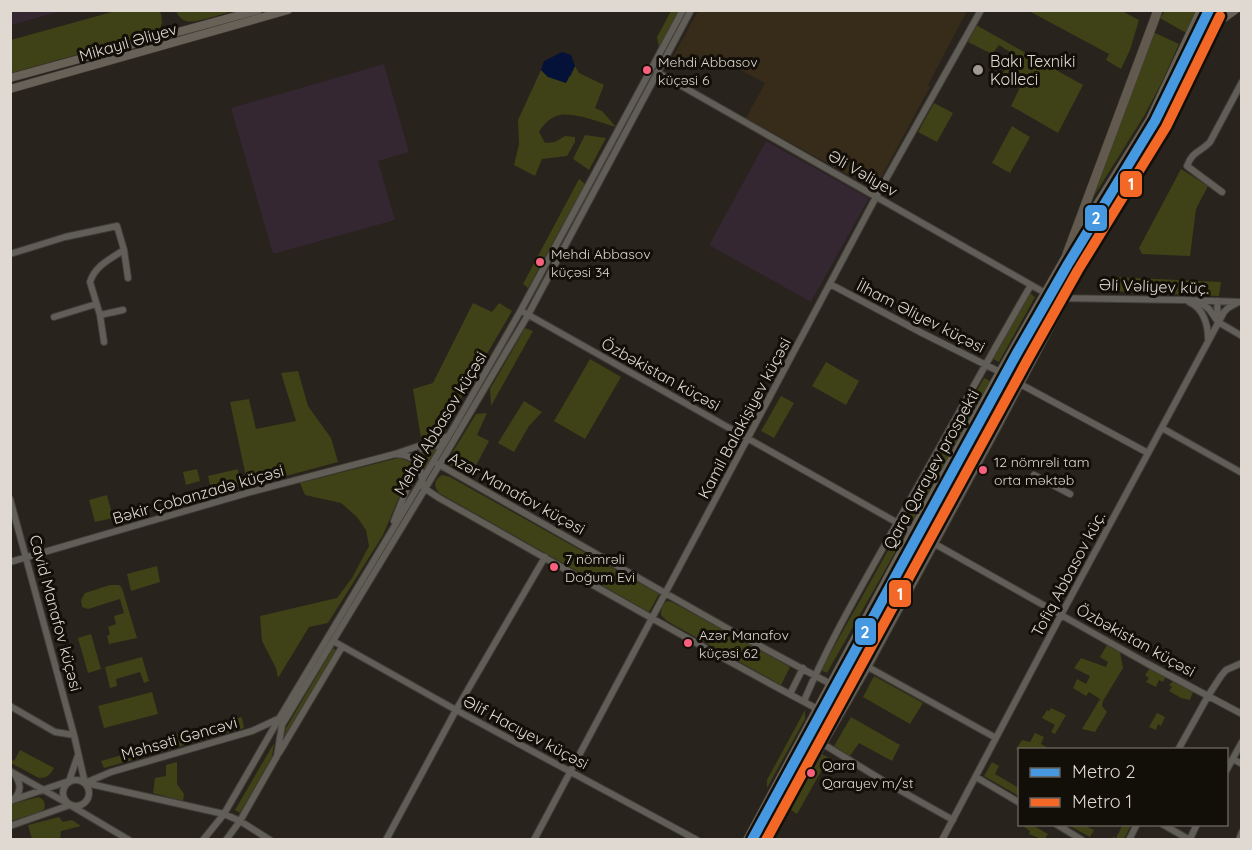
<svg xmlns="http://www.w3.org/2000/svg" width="1252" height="850" viewBox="0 0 1252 850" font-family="Quicksand,sans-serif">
<rect width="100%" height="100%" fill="#28231c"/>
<path fill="#372b19" d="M698 11V10L967 11 928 85 930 87 876 187 872 188 746 118 765 83 731 65 728 70 703 56 693 68 689 66 686 71 672 64 671 60Z"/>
<path fill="#342731" d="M11 10H62V11L11 25Z
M384 64 409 152 378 161 395 220 273 254 231 108Z
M766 141 869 198 811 302 709 245Z"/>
<path fill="#3e4216" d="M119 10 160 11C163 21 164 29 152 34L11 73V40Z
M176 11H234C224 13 195 24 186 21 180 19 178 15 176 11Z
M671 11H680L659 48 657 37Z
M1029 11H1122L1139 20 1130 50 1121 69 1106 60 1109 54Z
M1165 11H1197L1186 33 1160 18Z
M976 25 1083 85 1058 133 1011 106 1021 85 1002 74 1016 56 999 45 992 54 968 42Z
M1153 32 1179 44 1161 84 1144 116 1094 196Z
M575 66 579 73 604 85 595 108 602 111 616 127C601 123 576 112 560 115 550 117 544 124 539 132L545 143 555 142 565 136 575 137V142L567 156 542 159 535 176 514 165 519 144 518 120 541 70 548 77 571 76Z
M934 103 953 113 937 142 918 132Z
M1012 126 1030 137 1010 173 992 163Z
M585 135 606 138 589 170 573 159Z
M1181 169 1208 186 1196 209 1190 256 1142 254 1139 248Z
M579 179 585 184 528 288 523 284Z
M1113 277 1221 282 1219 296 1111 291Z
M1030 293 1035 297 999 362 993 359Z
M473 303 492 312 499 303 512 311 440 434 421 438 413 389 433 383Z
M1051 308 1055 311 1022 374 1017 376 1014 373Z
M525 328 533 331 491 406 490 389Z
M590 359 621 377 585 439 554 421Z
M826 362 859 381 846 405 812 386Z
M298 371 308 406 331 438 338 462 248 486 230 402 249 399 256 429 296 421 281 373Z
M984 378 990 381 912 523 906 520Z
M1007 389 1012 392 935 536 930 533Z
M781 396 794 403 774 438 761 431Z
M524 401 542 412 529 426 514 452 498 443Z
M487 413 477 435 489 441 472 473 457 460 452 467 449 458 476 414Z
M438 449 424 471 419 459 415 455Z
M398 458 406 460 411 463V469L383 535 328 623 309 627 278 678 276 668 262 641 260 616 337 598 352 578 369 546 366 530 357 517 341 503 305 495 300 483Z
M197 469 200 481 186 485 183 472Z
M238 469 241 486 212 493 208 476Z
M442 475 450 477 659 594 649 612 439 493C433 486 434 480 442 475Z
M107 495 113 518 95 522 89 500Z
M900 529 906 533 827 673 821 670Z
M922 543 929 547 824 738 817 734Z
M157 566 160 582 131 591 127 574Z
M110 585H119L122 588 137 638 109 644 107 636 110 634 108 627 116 624 114 616 124 613 120 599 88 609 82 607 81 600 85 593Z
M667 601 672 602 790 667 781 685 667 621 661 615C661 609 662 605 667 601Z
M91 634 101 669 88 673 78 638Z
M1107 645 1120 652 1123 668 1103 701 1102 706 1107 712 1095 732 1082 729 1100 699 1089 692 1086 696 1073 688 1077 679 1086 684 1090 676 1074 668 1081 658 1106 667 1108 662 1100 657Z
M333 648 336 650 284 739 286 728Z
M142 657 149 681 144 683 140 672 116 679 117 686 110 688 105 667Z
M1150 668 1166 676 1163 682 1159 680 1156 687 1146 682 1149 678 1145 675Z
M874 676 923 703 910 724 863 697Z
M1173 681 1193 692 1190 700 1181 698 1169 691 1172 687 1169 685Z
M152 692 158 714 104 728 98 706Z
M1051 708 1066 715 1055 734 1051 732 1055 725 1042 718 1047 710 1049 711Z
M805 710V719L767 788V780Z
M1157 713 1165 717 1161 726 1158 724 1156 730 1149 727Z
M242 717 244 728 104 768 101 761 171 741 173 735Z
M851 717 900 745 892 761 859 743 850 756 834 746Z
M1035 733 1044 737 1041 744 1048 748 1047 749 1020 750 1019 751 1016 749 1022 740 1030 742Z
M274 743 272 757 240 813 235 810Z
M20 750 54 768C50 775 47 778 39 778L11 763V759L14 761Z
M812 750 816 752 797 785 791 789Z
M822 754 837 762 831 773 823 768 797 814 790 809Z
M177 762V784L184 794 183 801 153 793 155 778 166 776V765Z
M992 762 999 766 995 774 1019 788V796L984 776Z
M39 797C44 800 46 803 44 809L40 812 11 821V804Z
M59 817 63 822 72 820 81 826 61 831 60 839H32L28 825Z
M1123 824 1131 825 1124 839H1112L1113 837 1116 838Z
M1023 825H1032L1048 834 1045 839H1041L1029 834 1030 831 1023 826Z
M1068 825H1084L1094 830 1090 837Z"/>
<path fill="#041138" d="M562 52 571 55 575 66 566 83 548 77 541 70 544 61Z"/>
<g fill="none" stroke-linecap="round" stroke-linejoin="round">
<defs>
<path id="minor" d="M657 72 1054 298 1183 300 1242 302
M1222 192 1187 166C1193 150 1200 153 1210 142L1242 82
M124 250 128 278
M10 254 65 237 117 226 124 250C110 259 95 266 90 282L100 315 104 342
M830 284 922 333 1000 372
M1198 301 1209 309 1218 322 1242 336
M1217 301 1218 322
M1189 302C1203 308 1208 324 1208 338
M525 313 1148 664 1242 714
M100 315 123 310
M54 317 96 304
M1009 378 1148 453
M1162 428 1242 473
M422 449 444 444
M395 454C408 455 419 458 421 473 422 478 422 483 424 488L439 498C568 570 695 645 827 714
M438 464 732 631 840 689
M1034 475 1070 494
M10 499 74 735 85 783
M394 521 413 474 415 466 414 460
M10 562 247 493 395 454 448 436
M333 641 456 710 697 840
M868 667 996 738
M790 694 803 668
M804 701C831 637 867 577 901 516 945 438 987 361 1031 285
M10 706 55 732 74 735
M805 733 887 783 953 820
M1178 750 1208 696 1221 676 1226 670 1242 663
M279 753 342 647
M1233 759 1242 764
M10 771 65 802
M1226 771 1242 742
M15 775C20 783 22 790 15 798
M976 777 1020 803
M63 793a13 13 0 1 1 26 0a13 13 0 1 1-26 0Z
M85 783 111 772 252 731 278 719
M86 783 224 814 240 821 270 840
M780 798 793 793 798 788 868 667 998 427 1066 298 1069 276
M10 801 69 781 78 755
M1056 824 1082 840
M1162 824 1190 840
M10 826 70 805 129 840
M1190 839 1197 824
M203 840 224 814 280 717 454 427 521 310 683 10
M226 840 240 821 277 756 282 725 425 489 528 315 691 10
M386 840 456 710 545 557
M534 840 876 197 981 10
M942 840 1061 615 1224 312 1228 308 1237 303
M1129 840 1137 824
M1239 840 1242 832"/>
<path id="major" d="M1202 41 1217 23 1235 10
M10 78 258 10
M10 89 288 10
M1075 240 1150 119 1201 10
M747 840 912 532 1000 372 1069 251
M758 840 890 599 1009 378 1054 298 1159 124 1213 10"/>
<path id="highway" d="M1067 254 1158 10"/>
</defs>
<use href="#minor" stroke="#413d38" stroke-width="8"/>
<use href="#major" stroke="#413d38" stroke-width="9"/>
<use href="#highway" stroke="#413d38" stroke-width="10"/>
<use href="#minor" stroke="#615d57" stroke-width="6"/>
<use href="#major" stroke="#676158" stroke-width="8"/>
<use href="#highway" stroke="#625a4f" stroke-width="9"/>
<defs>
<path id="metro-1" d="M752 840 1017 353 1068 264 1155 121 1209 10"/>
<path id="metro-2" d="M766 840 1028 359 1078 270 1166 127 1220 16"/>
</defs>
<use href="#metro-1" stroke="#120e08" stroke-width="15"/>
<use href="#metro-2" stroke="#120e08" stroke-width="15"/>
<use href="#metro-1" stroke="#4699e1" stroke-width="10"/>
<use href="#metro-2" stroke="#f36827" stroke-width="10"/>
</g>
<g fill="#f8607d" stroke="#120e08" stroke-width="2">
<circle cx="647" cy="70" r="5"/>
<circle cx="540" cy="262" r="5"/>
<circle cx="983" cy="470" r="5"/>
<circle cx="554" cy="567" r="5"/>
<circle cx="688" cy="643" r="5"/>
<circle cx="811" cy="773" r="5"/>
</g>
<circle fill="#9f9992" stroke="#120e08" stroke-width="2" cx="978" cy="70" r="6"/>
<g text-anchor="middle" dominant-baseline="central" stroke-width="6" stroke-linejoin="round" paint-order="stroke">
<g font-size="14" fill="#dfd9d1" stroke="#120e08" text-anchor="start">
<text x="658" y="62">Mehdi Abbasov<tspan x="658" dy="18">küçəsi 6</tspan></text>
<text x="551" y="254">Mehdi Abbasov<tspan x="551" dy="18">küçəsi 34</tspan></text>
<text x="994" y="462">12 nömrəli tam<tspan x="994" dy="18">orta məktəb</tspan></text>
<text x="565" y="559">7 nömrəli<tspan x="565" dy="18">Doğum Evi</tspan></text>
<text x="699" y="635">Azər Manafov<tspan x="699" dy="18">küçəsi 62</tspan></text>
<text x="822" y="765">Qara<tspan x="822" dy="18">Qarayev m/st</tspan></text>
</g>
<g font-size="16" fill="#dfd9d1" stroke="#120e08">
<text transform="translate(128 42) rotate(-16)">Mikayıl Əliyev</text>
<text transform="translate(863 173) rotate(30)">Əli Vəliyev</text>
<text transform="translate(1154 286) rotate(2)">Əli Vəliyev küç.</text>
<text transform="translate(921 316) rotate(27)">İlham Əliyev küçəsi</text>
<text transform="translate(661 374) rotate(29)">Özbəkistan küçəsi</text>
<text transform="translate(744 418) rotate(-62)">Kamil Balakişiyev küçəsi</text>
<text transform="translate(440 423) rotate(-59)">Mehdi Abbasov küçəsi</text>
<text transform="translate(931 469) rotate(-61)">Qara Qarayev prospekti</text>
<text transform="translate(517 493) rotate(29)">Azər Manafov küçəsi</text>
<text transform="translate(198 494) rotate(-16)">Bəkir Çobanzadə küçəsi</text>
<text transform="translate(1068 574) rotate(-62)">Tofiq Abbasov küç.</text>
<text transform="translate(56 613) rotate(75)">Cavid Manafov küçəsi</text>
<text transform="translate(1136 640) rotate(29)">Özbəkistan küçəsi</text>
<text transform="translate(526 732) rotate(28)">Əlif Hacıyev küçəsi</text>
<text transform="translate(179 738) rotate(-16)">Məhsəti Gəncəvi</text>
</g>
<g font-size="16" fill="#dfd9d1" stroke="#120e08" text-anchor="start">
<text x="990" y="61">Bakı Texniki<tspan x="990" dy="18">Kolleci</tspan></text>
</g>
</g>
<g stroke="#120e08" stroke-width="2">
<rect x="1119" y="170" width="24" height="28" rx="6" fill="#f36827"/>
<rect x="1084" y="204" width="24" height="28" rx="6" fill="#4699e1"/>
<rect x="888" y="579" width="24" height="29" rx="6" fill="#f36827"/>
<rect x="854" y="617" width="23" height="29" rx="6" fill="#4699e1"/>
</g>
<g font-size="16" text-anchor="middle" font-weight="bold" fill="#fff">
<text x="1131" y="190">1</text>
<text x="1096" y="224">2</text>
<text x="900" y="600">1</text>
<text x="865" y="638">2</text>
</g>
<rect width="1252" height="850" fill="none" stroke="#dfd9d1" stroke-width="24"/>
<rect x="1018" y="748" width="210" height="78" fill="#120e08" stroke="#645f58" stroke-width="1.5"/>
<rect x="1030" y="768" width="30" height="9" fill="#4699e1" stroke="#645f58" stroke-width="1.5"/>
<text x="1072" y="778" font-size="18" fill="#dfd9d1">Metro 2</text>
<rect x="1030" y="798" width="30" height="9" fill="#f36827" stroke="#645f58" stroke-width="1.5"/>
<text x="1072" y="808" font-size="18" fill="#dfd9d1">Metro 1</text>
</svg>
